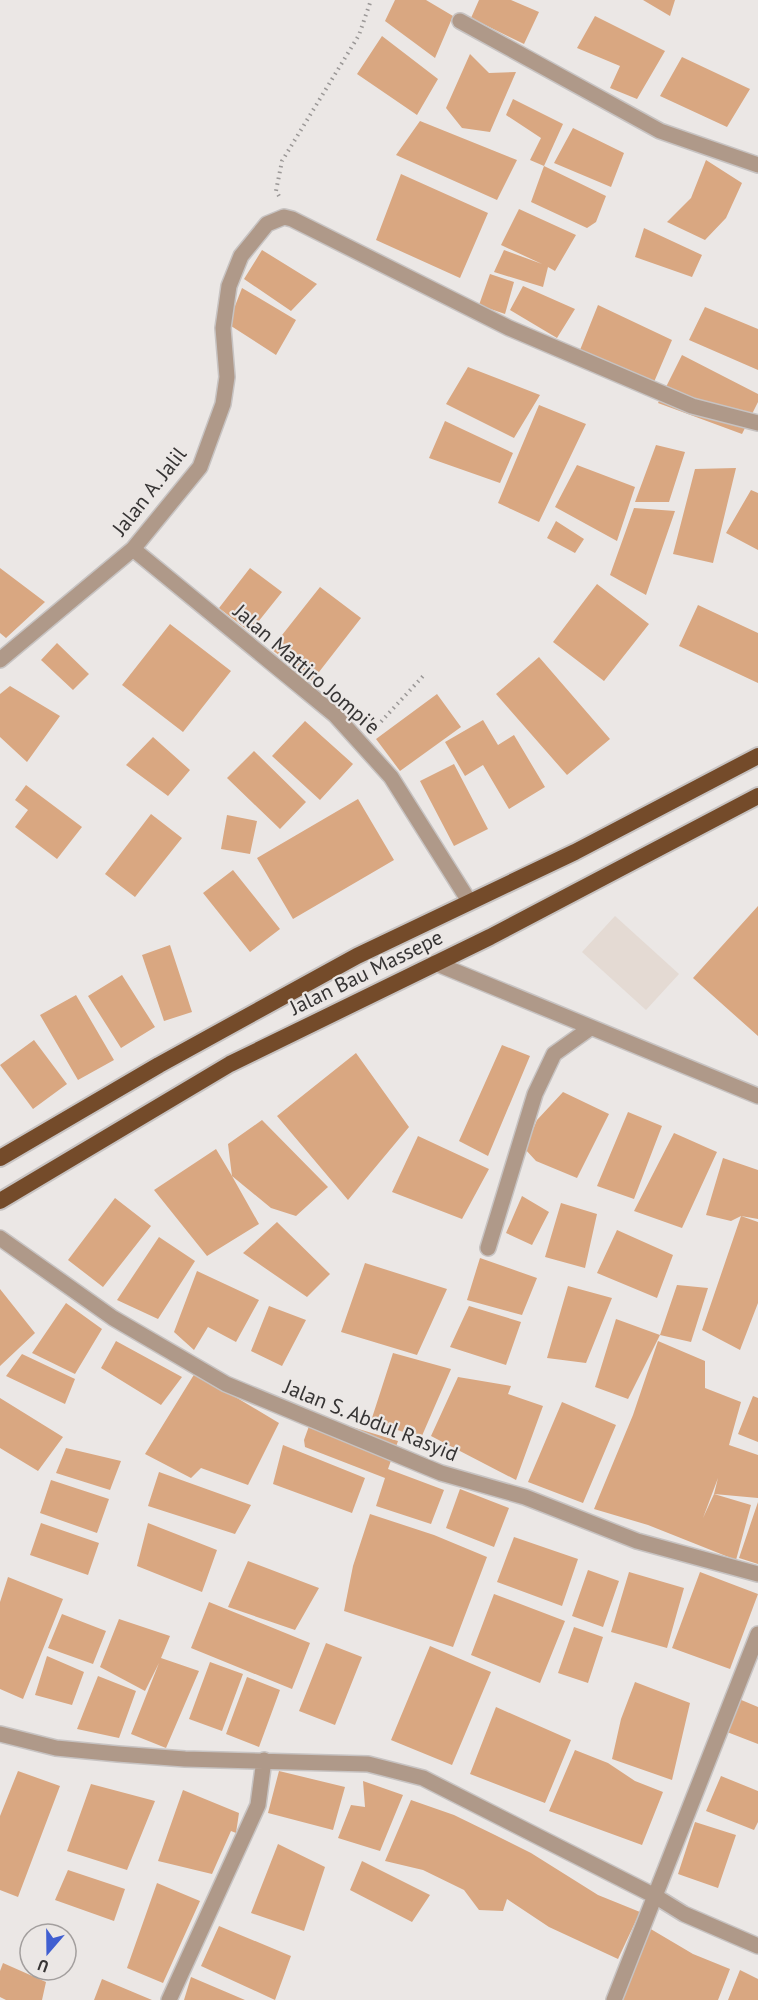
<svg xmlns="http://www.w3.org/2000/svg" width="758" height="2000" viewBox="0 0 758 2000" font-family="'PT Sans',sans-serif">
<rect width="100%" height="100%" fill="#ebe7e5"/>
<path fill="#e4dad3" d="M615 916 679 974 646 1010 582 952Z"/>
<path fill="#d9a781" d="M395 0H426L453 16 435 58 385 21Z
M479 0H511L539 12 524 44 471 18Z
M643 0H675L670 16Z
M595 16 665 51 637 99 610 88 620 66 577 48Z
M382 36 438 79 417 115 357 74Z
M470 54 489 73 516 72 490 132 462 128 446 108Z
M682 57 750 89 727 127 660 96Z
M513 99 563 124 544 166 530 160 541 138 506 115Z
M420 121 517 160 497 200 396 155Z
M573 128 624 153 611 187 554 163Z
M706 160 742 183 726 218 705 240 667 222 691 198Z
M544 166 606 196 596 222 587 228 531 202Z
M401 174 488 213 460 278 376 240Z
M519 209 576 235 555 271 548 267 543 287 494 272 504 250 542 264 501 245Z
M644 228 702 255 692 277 635 257Z
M262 250 317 284 291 311 244 279Z
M490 274 514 282 505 314 479 305Z
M523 286 575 309 557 338 510 310Z
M242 288 296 320 276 355 228 324Z
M598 305 672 340 654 382 580 350Z
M705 307 758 329V370L689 340Z
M682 355 758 394V402L742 434 658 403Z
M468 367 540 395 514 438 446 404Z
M539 405 586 424 539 522 498 503Z
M445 421 513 453 500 483 429 458Z
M656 445 685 452 669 502H635Z
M577 465 635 487 617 541 555 507Z
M736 468 713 563 673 554 695 469Z
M751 490 758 493V550L726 533Z
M634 508 675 511 646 595 610 575Z
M556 521 584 539 575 553 547 538Z
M0 568 45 602 6 638 0 633Z
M250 568 282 592 250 632 219 608Z
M597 584 649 624 604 681 553 642Z
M320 587 361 618 312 681 271 649Z
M698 605 758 633V683L679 646Z
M170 624 231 671 183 732 122 685Z
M57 643 89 674 73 690 41 660Z
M539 657 610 739 567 775 496 694Z
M10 686 60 716 27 762 0 737V694Z
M437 694 461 727 400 771 376 739Z
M483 720 498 745 514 735 545 787 509 809 483 765 465 776 445 742Z
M305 721 353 764 320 800 272 756Z
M153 737 190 770 168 796 126 765Z
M254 751 306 802 280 829 227 778Z
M454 764 488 829 454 846 420 781Z
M26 785 82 827 57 859 15 827 28 810 15 800Z
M358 799 394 860 293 919 257 858Z
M151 814 182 838 135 897 105 874Z
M227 815 257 821 250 854 221 849Z
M233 870 280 929 250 952 203 893Z
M758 906V1036L693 978Z
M170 945 192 1012 164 1021 142 955Z
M122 975 155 1027 121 1048 88 996Z
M76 995 114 1060 78 1080 40 1015Z
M34 1040 67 1084 33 1109 0 1065Z
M502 1045 530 1056 488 1156 459 1141Z
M356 1053 409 1127 348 1200 277 1116Z
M563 1092 609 1114 577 1178 536 1161 525 1149 537 1120Z
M628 1112 662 1126 634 1199 597 1186Z
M262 1120 328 1187 296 1216 271 1208 232 1176 259 1224 207 1256 154 1190 216 1149 232 1176 228 1144Z
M674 1133 717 1152 682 1228 634 1211Z
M418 1136 489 1169 462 1219 392 1192Z
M723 1158 758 1170V1219L741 1216 758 1222V1303L740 1350 702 1330 741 1216 731 1221 706 1215Z
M522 1196 549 1212 532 1245 506 1233Z
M115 1198 151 1226 103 1287 68 1260Z
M561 1203 597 1214 585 1268 545 1257Z
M277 1222 330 1274 307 1297 243 1253Z
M617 1230 673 1255 657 1298 597 1273Z
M159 1237 195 1261 158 1319 117 1300Z
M480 1258 537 1278 522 1315 467 1300Z
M365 1263 447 1289 417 1355 341 1332Z
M197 1271 259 1300 236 1342 208 1327 194 1350 174 1332Z
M677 1285 708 1288 691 1342 660 1335Z
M568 1286 612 1298 586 1363 547 1358Z
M0 1289 35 1333 0 1366Z
M66 1303 102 1329 75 1374 32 1353Z
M269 1306 306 1320 282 1366 251 1351Z
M469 1306 521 1322 506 1365 450 1347Z
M616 1319 660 1335 628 1399 595 1387Z
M116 1341 182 1377 161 1405 101 1368Z
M658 1341 705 1361V1388L741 1402 729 1445 758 1455V1498L714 1494 718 1478 703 1518 714 1494 751 1505 736 1560 648 1525 594 1509 633 1415Z
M393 1353 451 1369 421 1438 371 1421Z
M22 1354 75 1379 65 1404 6 1376Z
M195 1373 279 1423 248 1485 201 1468 191 1478 145 1454Z
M458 1377 511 1386 508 1394 543 1406 516 1480 431 1436Z
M753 1396 758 1398V1442L738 1434Z
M0 1398 63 1437 38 1471 0 1448Z
M562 1402 616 1425 583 1503 528 1482Z
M313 1415 398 1441 388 1469 444 1490 431 1524 376 1506 385 1478 305 1447 304 1440Z
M283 1445 365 1478 352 1513 273 1484Z
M66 1448 121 1461 110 1490 56 1473Z
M159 1472 251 1505 235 1534 148 1506Z
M51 1480 109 1499 97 1533 40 1513Z
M460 1489 509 1508 494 1547 446 1528Z
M758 1502V1564L739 1558Z
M370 1514 434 1535 487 1557 453 1647 344 1611 353 1566Z
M41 1523 99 1543 88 1575 30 1555Z
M148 1523 217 1550 202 1592 137 1566Z
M514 1537 578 1559 562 1606 497 1582Z
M248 1561 319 1588 295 1630 228 1607Z
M588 1570 619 1581 603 1627 572 1616Z
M629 1572 684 1588 667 1648 611 1632Z
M700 1572 758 1594 730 1669 672 1648Z
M8 1577 63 1599 23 1699 0 1689V1602Z
M494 1594 565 1621 540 1683 471 1655Z
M209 1602 310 1643 292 1689 191 1648Z
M62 1614 106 1631 93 1664 48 1648Z
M119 1619 170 1636 161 1658 199 1671 166 1748 131 1734 159 1663 145 1691 100 1667Z
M574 1627 603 1637 588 1683 558 1673Z
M326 1643 362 1657 335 1725 299 1711Z
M430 1646 491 1672 452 1765 391 1740Z
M47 1656 84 1672 72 1705 35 1695Z
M210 1662 243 1674 222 1731 189 1719Z
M98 1676 136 1691 119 1738 77 1729Z
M247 1677 280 1690 259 1747 226 1734Z
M635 1682 690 1703 672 1780 612 1759 621 1719Z
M739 1699 758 1707V1744L727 1732Z
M496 1707 571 1740 545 1803 470 1774Z
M575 1750 608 1763 635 1781 663 1792 642 1845 549 1811Z
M18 1771 60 1786 18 1897 0 1890V1816Z
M279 1771 345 1787 333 1830 268 1813Z
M721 1776 758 1791V1822L754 1830 706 1811Z
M363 1781 403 1795 380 1851 338 1838 351 1805 365 1807Z
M91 1784 155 1801 127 1870 67 1851Z
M183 1790 239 1813 236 1833 231 1831 212 1874 158 1861Z
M411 1800 454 1815 495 1835 531 1853 598 1895 640 1912 618 1959 549 1927 507 1899 503 1911 479 1910 464 1890 423 1870 385 1861Z
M695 1822 736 1835 718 1888 678 1874Z
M278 1844 325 1867 304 1931 251 1913Z
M362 1861 430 1895 412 1922 350 1890Z
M68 1870 125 1889 114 1921 55 1900Z
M157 1883 200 1901 163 1983 127 1968Z
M219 1926 291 1956 275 2000 201 1966Z
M649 1928 693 1954 730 1969 718 2000H621Z
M3 1963 46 1982 42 2000H6L0 1997V1971Z
M740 1970 758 1979V2000H728Z
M191 1977 245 2000H184Z
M102 1979 152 2000H94Z"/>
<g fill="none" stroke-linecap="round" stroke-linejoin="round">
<defs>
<path id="minor" d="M460 21 660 131 758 165
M133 549 335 715 391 777 469 901
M0 660 133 549 200 467 223 404 227 377 223 328 229 286 241 256 267 224 284 217 292 219 509 328 692 406 758 423
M435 963 758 1096
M0 1238 113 1318 226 1384 441 1473 525 1497 637 1541 758 1574
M488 1248 535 1094 554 1054 589 1029
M0 1734 56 1748 118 1754 185 1759 368 1764 423 1778 655 1896 684 1914 758 1946
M169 2000 258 1805 264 1760
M614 2000 758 1634"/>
<path id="trunk" d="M0 1158 159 1065 357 956 575 852 758 756
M0 1201 230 1064 490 937 758 796"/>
</defs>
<use href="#minor" stroke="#c7c3c2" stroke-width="18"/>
<use href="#trunk" stroke="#c7c3c2" stroke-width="20"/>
<path stroke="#9b9897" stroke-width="4" stroke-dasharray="1.5 4.5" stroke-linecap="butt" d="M279 196 276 191 282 161 359 35 371 0
M377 726 425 674"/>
<use href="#minor" stroke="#af9989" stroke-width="15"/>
<use href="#trunk" stroke="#744b2a" stroke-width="16"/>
</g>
<g text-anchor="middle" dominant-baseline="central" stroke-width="4.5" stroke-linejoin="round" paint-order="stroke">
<g font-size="21" fill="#363434" stroke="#ebe7e5">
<text transform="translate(149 491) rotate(-52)">Jalan A. Jalil</text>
<text transform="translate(307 669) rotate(41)">Jalan Mattiro Jompi'e</text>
<text transform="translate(366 972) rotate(-26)">Jalan Bau Massepe</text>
<text transform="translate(371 1420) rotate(22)">Jalan S. Abdul Rasyid</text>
</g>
</g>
<g transform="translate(48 1952) rotate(200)"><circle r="28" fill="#ebe7e5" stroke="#a39f9e" stroke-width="1.5"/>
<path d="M0-4.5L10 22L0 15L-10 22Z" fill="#405fd1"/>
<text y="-9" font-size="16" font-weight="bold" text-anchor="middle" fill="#363434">U</text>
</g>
</svg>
